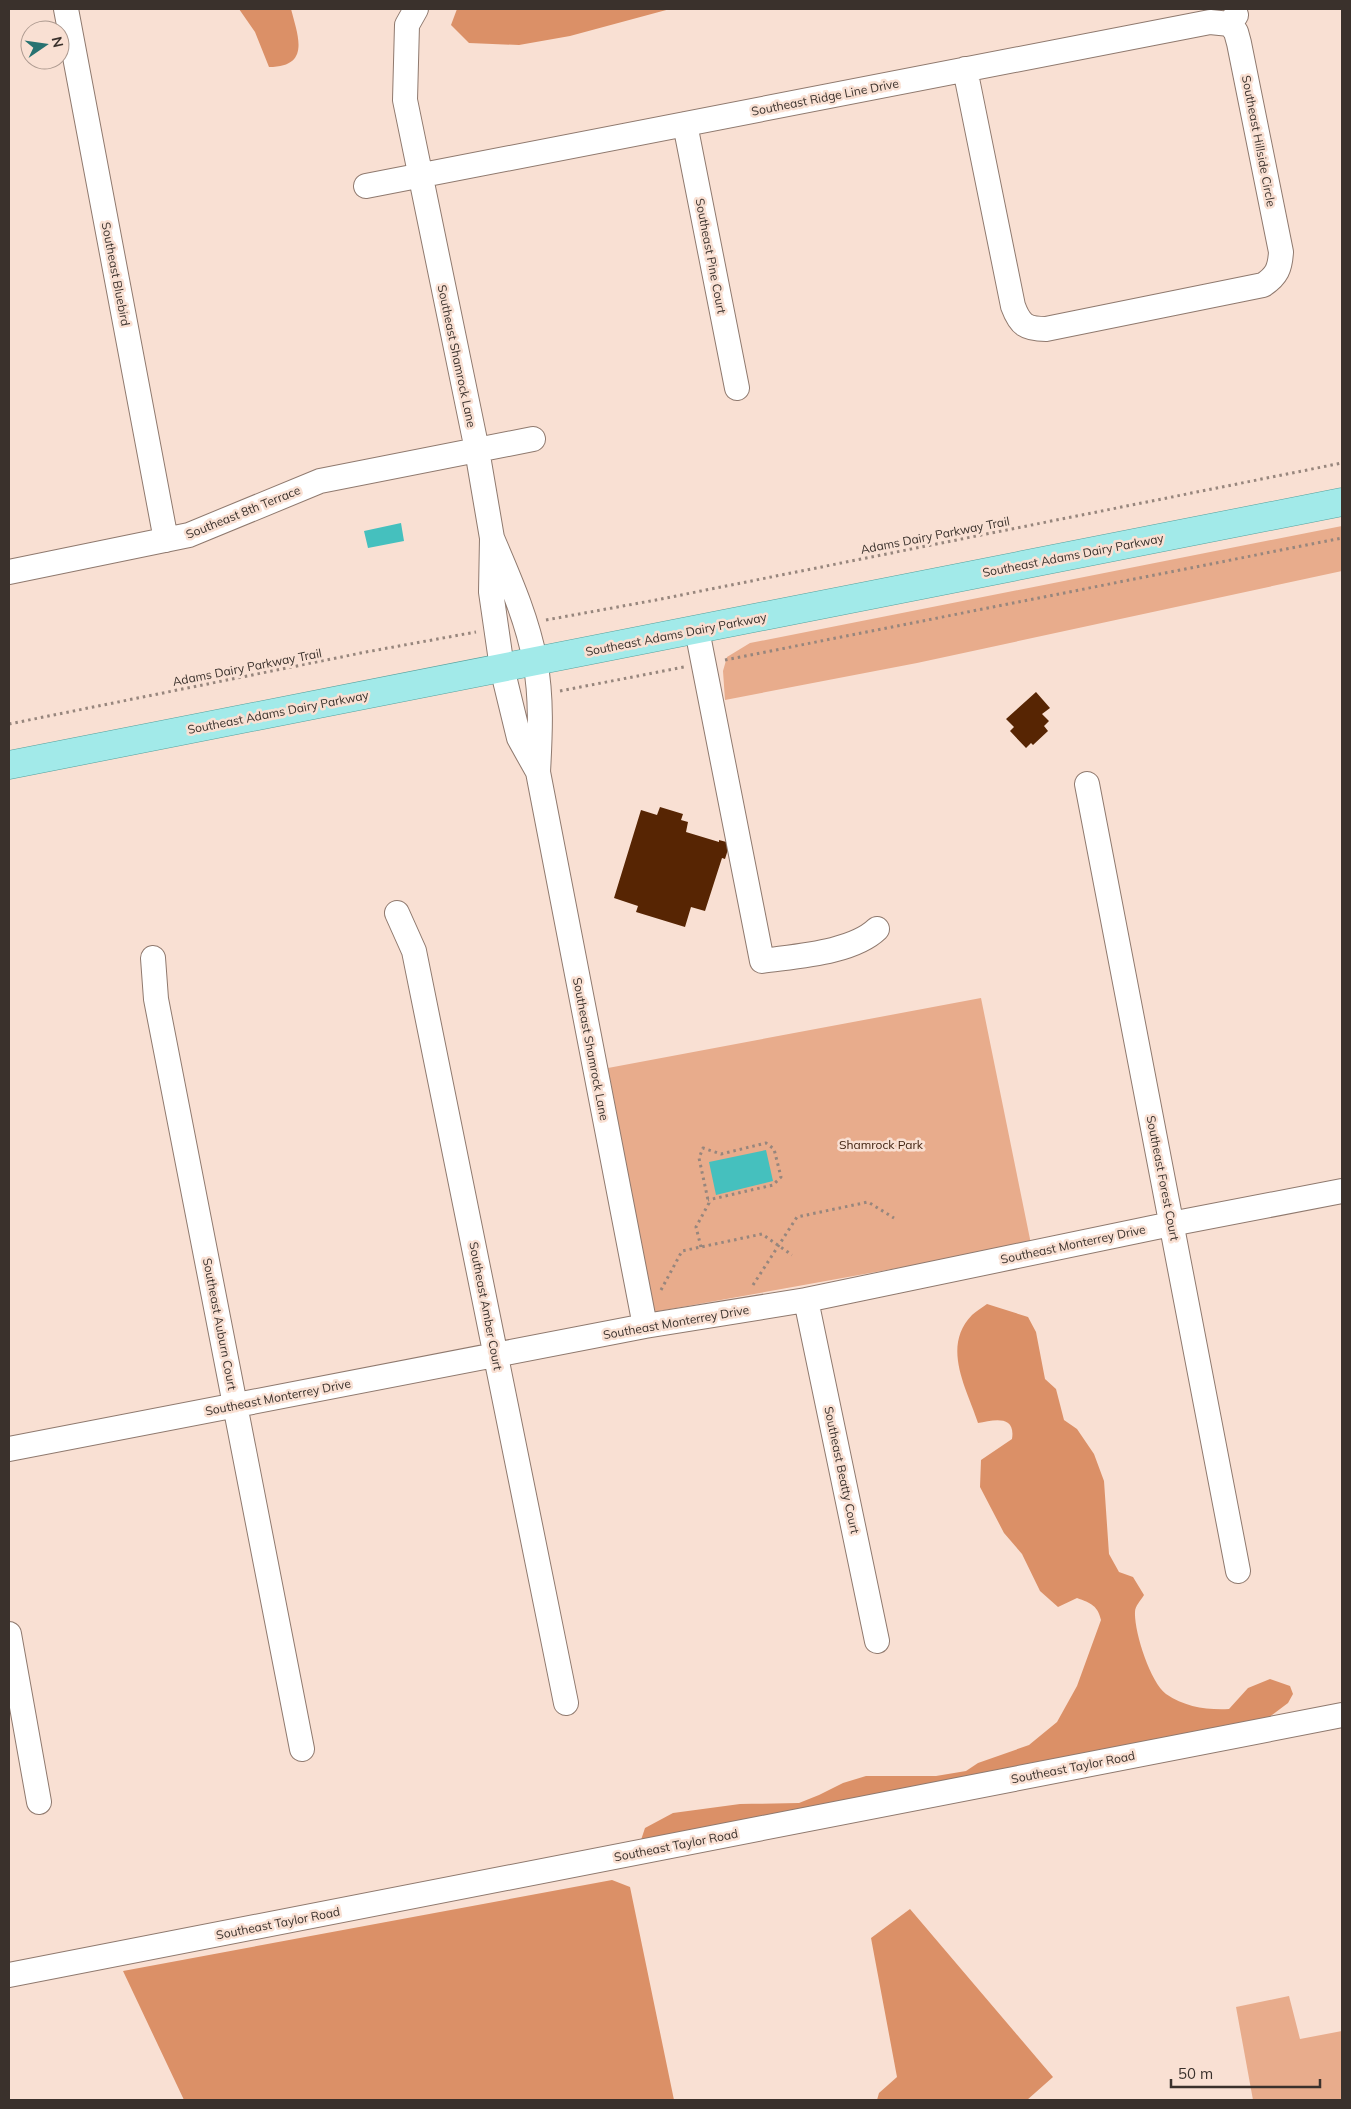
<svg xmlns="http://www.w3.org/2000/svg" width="1351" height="2109" viewBox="0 0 1351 2109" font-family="Mulish,sans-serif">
<rect width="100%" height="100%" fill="#f9e0d3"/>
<path fill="#e8ac8c" d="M1342 526V571L917 663 725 700 723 671 727 657 750 643Z
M981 998 1031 1244 654 1312 608 1068Z
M1289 1996 1300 2039 1342 2031V2100H1253L1236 2007Z"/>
<path fill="#db9067" d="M239 9H291C298 36 311 67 269 67L255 32Z
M457 9H670L570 36 519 45 469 43 451 25Z
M987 1304 1028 1317 1036 1332 1045 1379 1056 1389 1064 1420 1077 1429 1094 1454 1104 1481 1109 1554 1119 1572 1133 1577 1144 1595C1141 1600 1135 1606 1135 1612 1134 1631 1150 1682 1166 1694 1185 1707 1206 1710 1229 1709L1248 1688 1270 1679 1290 1686 1293 1694 1288 1703 1264 1721 641 1840 645 1828 673 1813 740 1804 799 1803 819 1795 843 1783 866 1776H936L966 1771 978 1763 1029 1745 1057 1722 1077 1686 1101 1620C1098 1606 1091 1603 1077 1598L1058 1607 1040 1591 1022 1554 1004 1533 980 1487 981 1460 1012 1439C1016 1414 993 1420 978 1423 967 1389 941 1347 972 1315 976 1311 982 1308 987 1304Z
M612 1880 630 1887 674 2100H184L123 1971Z
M910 1909 1053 2077 1027 2100H877L879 2093 897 2077 871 1938Z"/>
<path fill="#45c0be" d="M401 523 404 541 368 548 364 531Z
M766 1150 773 1181 716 1195 709 1162Z"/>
<path fill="#572503" d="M1036 692 1050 708 1042 714 1049 721 1044 726 1048 731 1033 745 1031 743 1026 748 1010 731 1014 727 1006 719Z
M660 807 683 814 681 820 688 822 686 832 719 842V840L730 843 725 859 722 858 705 911 691 907 685 927 636 912 638 906 614 898 641 810 657 815Z"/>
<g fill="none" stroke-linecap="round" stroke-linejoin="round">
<defs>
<path id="minor" d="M66 9 166 540
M416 9 407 25 405 100 477 450 492 538 491 592 502 668 519 738 538 772
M965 69 1013 306C1020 325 1026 329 1046 329L1263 285C1277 276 1280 268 1281 252L1239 43 1236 32 1230 24 1236 15
M685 124 737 388
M366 186 1210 22 1230 24
M492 538C509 578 527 618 535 661 542 698 540 736 538 772L645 1326
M9 572 189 535 320 481 533 439
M697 630 762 961C796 956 852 953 877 929
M1087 784 1238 1571
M397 913 414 951 566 1703
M153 958 156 999 302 1749
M806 1300 877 1641
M9 1449 645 1326 806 1300 1171 1224 1342 1191
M9 1634 39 1802
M9 1975 1342 1715"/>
<path id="major" d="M9 765 1342 502"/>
</defs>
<use href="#minor" stroke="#8f796e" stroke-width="26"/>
<use href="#major" stroke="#55a09d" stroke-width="29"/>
<path stroke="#97867d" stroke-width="3" stroke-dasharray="2.5 4" stroke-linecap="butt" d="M546 620 656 600 1342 463
M725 660 1342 538
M560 691 684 667
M9 724 366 652 476 632
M701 1247 696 1227 709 1203 708 1200 699 1158 703 1148 721 1154 766 1143 774 1149 781 1177 773 1185 708 1200
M753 1285 797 1217 868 1202 894 1218
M661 1290 682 1251 762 1234 792 1255"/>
<use href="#minor" stroke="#fff" stroke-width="24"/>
<use href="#major" stroke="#a2eae9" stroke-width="28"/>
</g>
<g text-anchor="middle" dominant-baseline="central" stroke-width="5" stroke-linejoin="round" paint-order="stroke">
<g font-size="12" fill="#3a312c" stroke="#f9e0d3">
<text transform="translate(825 97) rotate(-11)">Southeast Ridge Line Drive</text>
<text transform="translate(1259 141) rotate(79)">Southeast Hillside Circle</text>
<text transform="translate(711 256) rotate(79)">Southeast Pine Court</text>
<text transform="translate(116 274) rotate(79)">Southeast Bluebird</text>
<text transform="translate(457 356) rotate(78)">Southeast Shamrock Lane</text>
<text transform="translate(243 512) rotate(-22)">Southeast 8th Terrace</text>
<text transform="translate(935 535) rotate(-11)">Adams Dairy Parkway Trail</text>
<text transform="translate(1073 555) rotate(-11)">Southeast Adams Dairy Parkway</text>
<text transform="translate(676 634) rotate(-11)">Southeast Adams Dairy Parkway</text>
<text transform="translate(247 667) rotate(-11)">Adams Dairy Parkway Trail</text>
<text transform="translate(278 712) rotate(-11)">Southeast Adams Dairy Parkway</text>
<text transform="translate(591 1049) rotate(79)">Southeast Shamrock Lane</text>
<text transform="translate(1163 1178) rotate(79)">Southeast Forest Court</text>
<text transform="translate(1073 1244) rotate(-12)">Southeast Monterrey Drive</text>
<text transform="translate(486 1306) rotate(79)">Southeast Amber Court</text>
<text transform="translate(676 1322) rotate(-10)">Southeast Monterrey Drive</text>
<text transform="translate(220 1324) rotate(79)">Southeast Auburn Court</text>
<text transform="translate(278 1397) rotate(-11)">Southeast Monterrey Drive</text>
<text transform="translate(842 1470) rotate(78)">Southeast Beatty Court</text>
<text transform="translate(1073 1767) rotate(-11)">Southeast Taylor Road</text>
<text transform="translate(676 1845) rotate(-11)">Southeast Taylor Road</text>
<text transform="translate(278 1923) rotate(-11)">Southeast Taylor Road</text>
</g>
<g font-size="12" fill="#402210" stroke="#f9e0d3">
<text x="881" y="1144">Shamrock Park</text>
</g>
</g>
<rect width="1351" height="2109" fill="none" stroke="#3a312c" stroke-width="20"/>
<g transform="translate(45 45) rotate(77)"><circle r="24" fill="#f9e0d3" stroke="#ad9a90"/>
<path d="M0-4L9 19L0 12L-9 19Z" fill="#277271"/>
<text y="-8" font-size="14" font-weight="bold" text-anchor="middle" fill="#3a312c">N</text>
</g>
<path d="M1171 2079v8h149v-8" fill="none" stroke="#3a312c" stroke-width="2.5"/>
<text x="1178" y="2079" font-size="15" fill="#3a312c" stroke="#f9e0d3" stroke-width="4" paint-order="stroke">50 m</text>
</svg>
